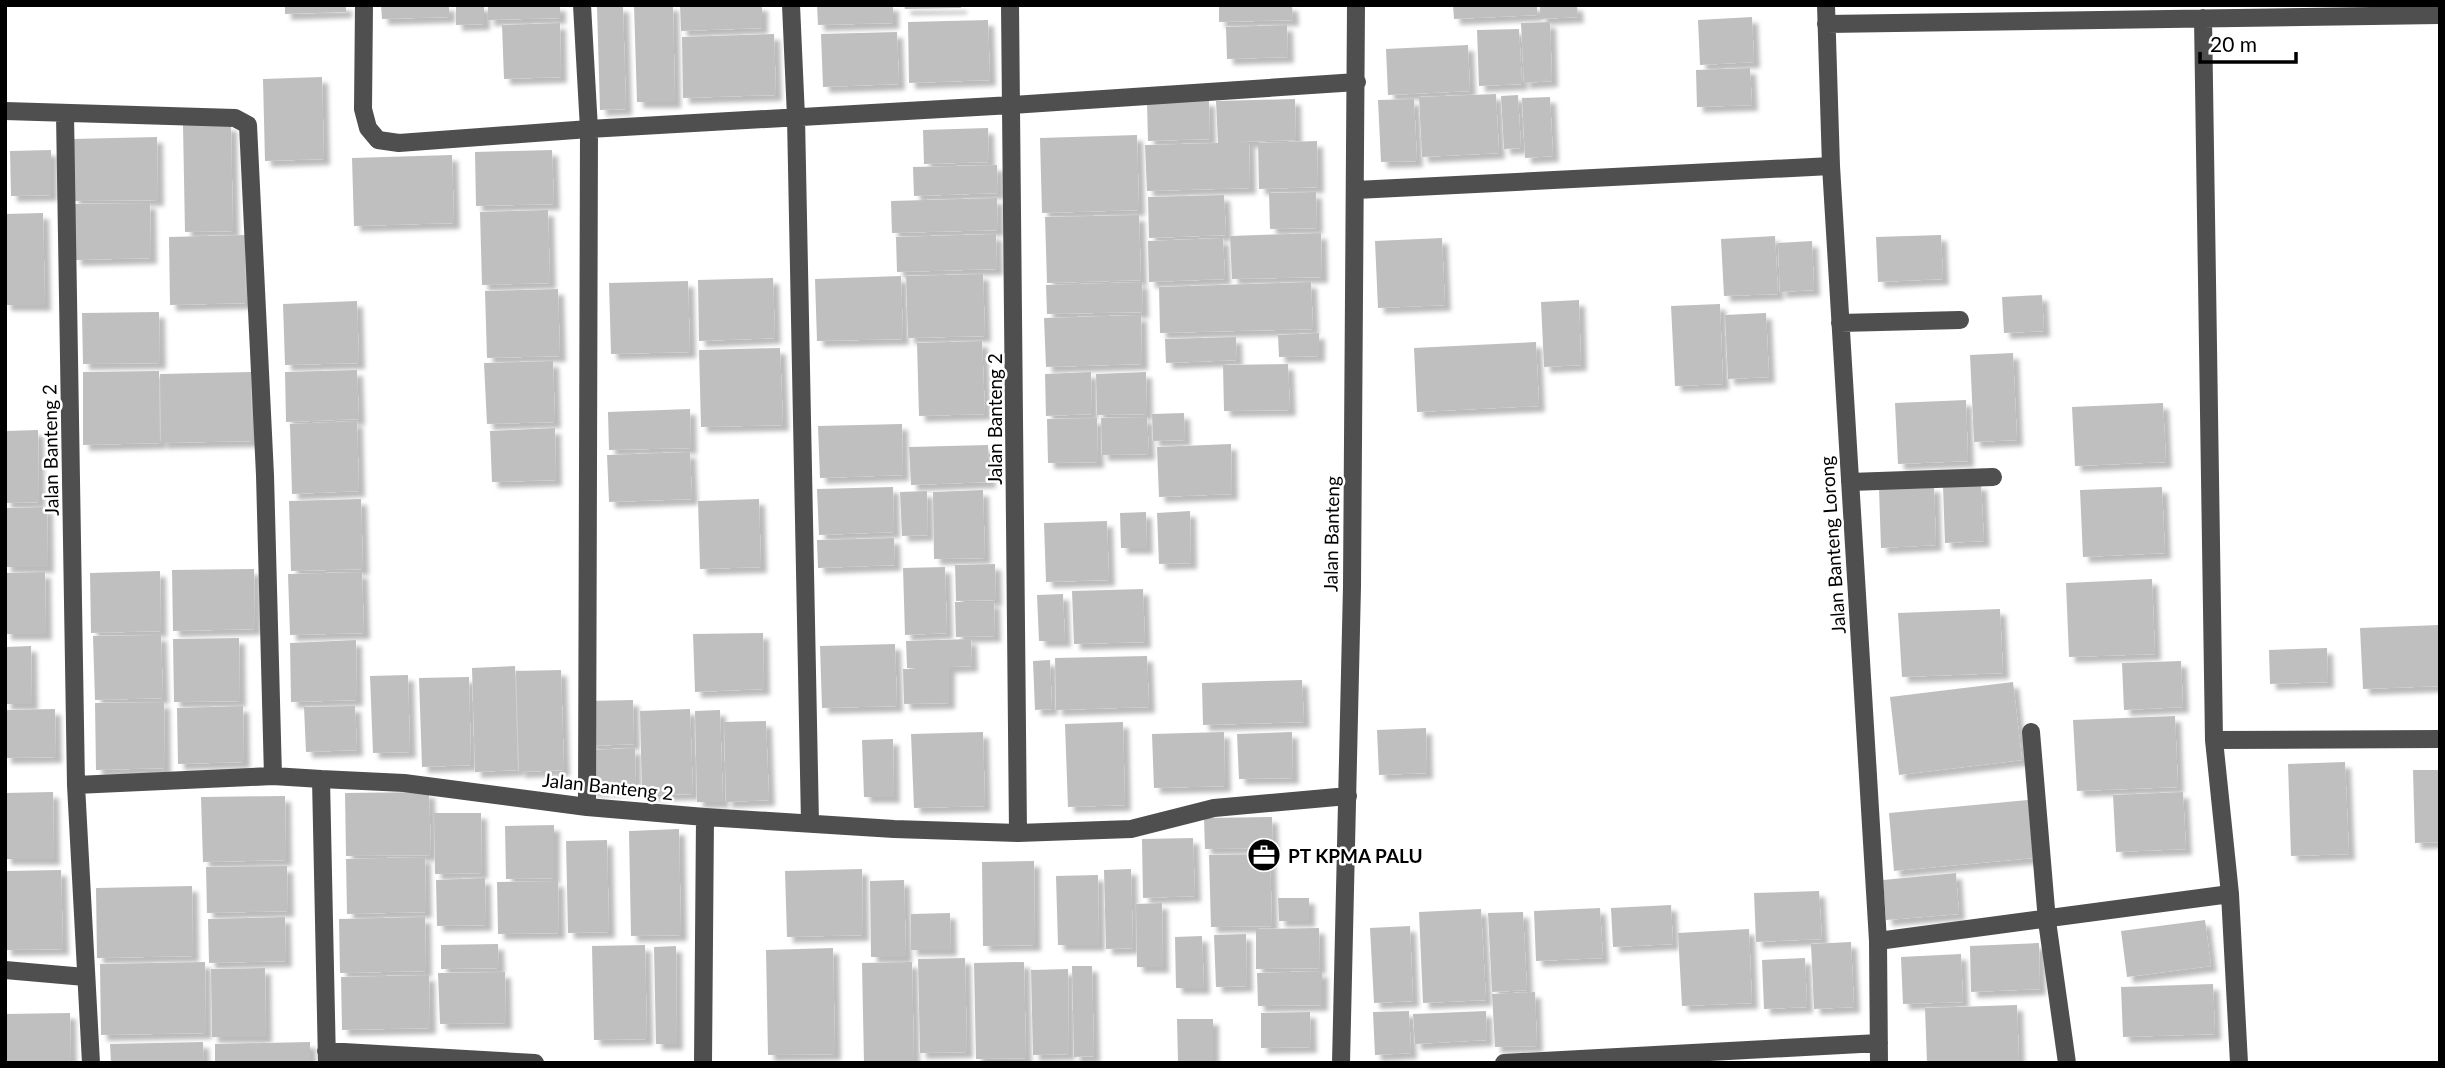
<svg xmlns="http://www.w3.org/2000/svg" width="2445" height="1068" viewBox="0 0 2445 1068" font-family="Lato,sans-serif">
<defs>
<filter id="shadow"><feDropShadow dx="6" dy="6" stdDeviation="2" flood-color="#0004"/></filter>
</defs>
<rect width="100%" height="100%" fill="#fff"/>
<path fill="#bfbfbf" filter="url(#shadow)" d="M285 5H346V12L285 14Z
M381 5H449V17L382 19Z
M456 5H484V24L456 25Z
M488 5H560V18L488 20Z
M634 5H673L675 102H637Z
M680 5H762V28L681 31Z
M817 5H893V23L818 25Z
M904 5H961V8L905 9Z
M1219 5H1292L1293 20 1219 22Z
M1453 5H1537V15L1454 19Z
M1540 5H1577L1578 17 1540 19Z
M623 6 626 109 600 110 597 7Z
M1752 17 1754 62 1700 65 1698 20Z
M988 20 990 80 909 83 908 22Z
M1550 22 1552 81 1524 83 1521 23Z
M560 23 561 77 504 79 502 25Z
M1287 25 1288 57 1227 59 1226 27Z
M1519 29 1522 84 1479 86 1477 30Z
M897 32 899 84 823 87 821 34Z
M774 34 776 95 683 98 682 37Z
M1468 45 1470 91 1388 95 1386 49Z
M1750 68 1752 105 1697 107 1696 70Z
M322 77 324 159 265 161 263 79Z
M1496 94 1499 153 1422 157 1419 97Z
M1518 95 1521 148 1504 149 1501 96Z
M1550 97 1553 156 1525 158 1522 98Z
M1295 99 1296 140 1238 142H1249L1250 188 1147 191 1145 145 1218 143 1216 101Z
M1414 99 1417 161 1381 162 1378 100Z
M1209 100 1210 139 1148 141 1147 102Z
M183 125H231L233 231 185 232Z
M988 128 989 162 924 164 923 130Z
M1137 135 1139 210 1042 213 1040 138Z
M157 137 158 200 73 201 72 139Z
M1317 141 1318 187 1259 189 1258 143Z
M51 150V195L11 196 10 151Z
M552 150 554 204 476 206 475 152Z
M452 155 454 223 354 226 352 158Z
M997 165 998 193 914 196 913 167Z
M1316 192 1317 228 1270 229 1269 193Z
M1224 195 1226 235 1149 238 1148 197Z
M997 198 998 230 892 233 891 201Z
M150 203 151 258 75 260 74 204Z
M548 210 550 283 482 285 480 212Z
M43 213 45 305H5V214Z
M1139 215 1141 280 1047 283 1045 217Z
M1321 233 1322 277 1232 279 1230 236Z
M996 234 997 269 897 272 896 237Z
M245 235 246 303 170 305 169 237Z
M1941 235 1943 279 1878 282 1876 237Z
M1775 236 1778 294 1724 296 1721 239Z
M1223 238 1225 279 1149 282 1148 241Z
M1442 238 1445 305 1378 308 1375 241Z
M1812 241 1814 290 1780 292 1778 243Z
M983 274 985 336 908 338 906 276Z
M901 276 903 339 817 341 815 279Z
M773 278 775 338 699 341 698 280Z
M688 281 690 352 611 354 609 283Z
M1142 282 1143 312 1047 314 1046 285Z
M1311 282 1313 329 1160 333 1159 287Z
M558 289 560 356 487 358 485 291Z
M2042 295 2044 331 2004 333 2002 297Z
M1579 300 1581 365 1544 367 1541 302Z
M357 301 359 363 285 365 283 304Z
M1720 304 1723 384 1675 386 1671 306Z
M159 312 160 363 83 364 82 313Z
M1766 313 1769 377 1728 379 1725 315Z
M1141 315 1142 364 1046 367 1044 318Z
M1319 333V356L1279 357 1278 335Z
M1236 337 1237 360 1166 363 1165 339Z
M982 341 985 414 919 416 917 343Z
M1536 342 1539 406 1417 412 1414 348Z
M780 348 783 425 701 427 699 350Z
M2013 353 2017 440 1974 442 1970 355Z
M553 361 555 422 487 424 484 363Z
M1288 364 1290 410 1224 411 1223 365Z
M357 370 359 419 286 422 285 372Z
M159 371 160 443 83 445V372Z
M251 372 252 441 161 443 160 374Z
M1091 372 1092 414 1046 416 1045 374Z
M1146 372 1147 414 1097 415 1096 374Z
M1966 400 1968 461 1898 464 1895 403Z
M2163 403 2166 462 2075 466 2072 407Z
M690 409 691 448 609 450 608 412Z
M1184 413 1185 440 1153 441 1152 414Z
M1147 417 1149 454 1102 455 1101 418Z
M1097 418 1098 462 1048 463 1047 419Z
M357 421 359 491 292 494 290 424Z
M902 424 903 475 820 478 818 426Z
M555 428 556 480 492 482 490 431Z
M38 430 39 502 5 503V431Z
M1231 444 1232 494 1159 497 1157 447Z
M988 445 990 482 911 485 909 447Z
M690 452 692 499 609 502 607 455Z
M1981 484 1984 541 1945 543 1943 486Z
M1934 486 1936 545 1881 548 1879 489Z
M893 487 894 532 819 535 817 489Z
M2162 487 2165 553 2083 557 2080 490Z
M983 490 985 558 934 559 933 492Z
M927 491 928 535 902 536 900 492Z
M361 499 363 569 291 571 289 501Z
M759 499 761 567 700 569 698 501Z
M47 507 48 567H5V508Z
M1190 511 1191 563 1159 564 1157 513Z
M1146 512 1147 548H1121L1120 513Z
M1107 521 1109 580 1046 582 1044 523Z
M894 538 895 565 818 568 817 540Z
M995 564 996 600 956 601 955 565Z
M945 567 947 633 905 635 903 568Z
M254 569 255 629 173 631 172 570Z
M160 571 161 631 91 633 90 573Z
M45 572 46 634H5V573Z
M362 572 364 633 290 635 288 574Z
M2152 579 2155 654 2069 657 2066 583Z
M1143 589 1145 642 1074 644 1072 591Z
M1063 594 1065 641H1039L1037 595Z
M955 602H994L995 636 956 637Z
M2000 609 2003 673 1902 677 1898 613Z
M2440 625V686L2363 689 2360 628Z
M763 633 764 689 695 692 693 634Z
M161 635 163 698 95 700 93 636Z
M239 638 240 701 174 702 173 639Z
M971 639 972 666 949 667V703L904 704 903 669H917L907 668 906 641Z
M356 640 357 700 291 702 290 643Z
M895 644 897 706 822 708 820 646Z
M31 646 32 704H5V647Z
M2327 648 2328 682 2270 684 2269 650Z
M1147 656 1149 707 1056 710 1055 658Z
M1050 660 1052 709 1035 710 1033 661Z
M2181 661 2183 707 2124 710 2122 663Z
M515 666 518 770 475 772 472 668Z
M561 670 564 770 519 772 516 671Z
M408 675 410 752 373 753 370 676Z
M469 677 471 765 422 767 419 678Z
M1302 680 1304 722 1203 725 1202 683Z
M2013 682 2022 760 1899 775 1890 697Z
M633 700 634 744 589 746 588 701Z
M164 702 165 768 96 770 95 703Z
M243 706 244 762 178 764 177 708Z
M355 706 357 750 306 752 304 707Z
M55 709 56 757 5 758V710Z
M690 709 693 794 642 795 640 711Z
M720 710 723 802H697L695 711Z
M2175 716 2178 787 2077 791 2073 720Z
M766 721 769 800 726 802 724 722Z
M1123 722 1125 805 1068 807 1065 724Z
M1426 728 1427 773 1379 775 1377 730Z
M983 732 985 806 914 808 911 734Z
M1224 732 1225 786 1154 788 1152 734Z
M1292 732 1293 778 1239 779 1237 734Z
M893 739 894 797H864L862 740Z
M635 748 636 790 591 791 589 750Z
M2345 762 2349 854 2291 856 2288 764Z
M2413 770H2440V842L2415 843Z
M53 792 54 859H5V793Z
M429 792 431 855 346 856 345 793Z
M2183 792 2186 849 2116 852 2113 795Z
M285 796 286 860 203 862 201 797Z
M2028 800 2033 858 1894 871 1889 813Z
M434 813H481L482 873 435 874Z
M1272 817 1273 848 1205 849 1204 818Z
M554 825V878L506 879 505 826Z
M679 829 681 935 631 936 629 831Z
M1193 838 1195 896 1143 898 1142 839Z
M607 840 609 932 568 933 566 841Z
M1270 854 1272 926 1211 927 1209 855Z
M425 857 426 912 347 914 346 859Z
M1034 861 1035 945 983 946 982 862Z
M287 866 288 911 207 913 206 867Z
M862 869 863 935 787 937 785 871Z
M1131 869 1133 948 1106 949 1104 870Z
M61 870 63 949 5 950V871Z
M1956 873 1959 914 1886 920 1883 880Z
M1098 875 1099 945H1058L1056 876Z
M485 878 486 925 437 926 436 880Z
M904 880 906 957H871L870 881Z
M558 881 559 933 498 934 497 882Z
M192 886 193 956 97 958 96 888Z
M1819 891 1822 939 1756 942 1754 893Z
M1278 898H1309V921H1279Z
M1162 903 1163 967H1137L1136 904Z
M1671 905 1673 944 1613 947 1611 908Z
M1600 908 1603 958 1536 961 1534 911Z
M1481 909 1486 1000 1423 1003 1419 912Z
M1523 912 1527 990 1492 992 1488 913Z
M950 913 951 950H911V914Z
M285 917 286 961 209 963 208 919Z
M425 917 426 971 340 973 339 919Z
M2205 920 2211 966 2127 977 2121 931Z
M1410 926 1413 1001 1374 1003 1370 928Z
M1319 928 1320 968 1256 969V929Z
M1749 929 1752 1003 1682 1006 1678 933Z
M1246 934 1247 986 1216 987 1214 935Z
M1202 936 1204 988H1176L1175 937Z
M1851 942 1854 1007 1814 1009 1811 944Z
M2039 943 2040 989 1971 992 1970 946Z
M498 944 499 968 441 969V945Z
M645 945 647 1039 594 1040 592 946Z
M676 946 677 1044H656L654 947Z
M833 948 835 1054 768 1055 766 950Z
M1961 954 1963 1002 1903 1004 1901 957Z
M965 958 967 1052 920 1053 918 959Z
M1805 958 1807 1007 1764 1009 1762 960Z
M205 962 206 1033 101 1035 100 964Z
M912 962 914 1063H864L862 963Z
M1024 962 1026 1058 976 1059 974 963Z
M1072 966H1092L1094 1056 1074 1057Z
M265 968 266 1037H212L211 969Z
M1068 969 1069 1054 1033 1055 1031 970Z
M1322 971V1005L1258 1006 1257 973Z
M505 972 506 1023 440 1024 438 973Z
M429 975 430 1028 342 1030 341 977Z
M2213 984 2215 1034 2123 1037 2121 987Z
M1535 992 1537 1046 1495 1047 1492 994Z
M2017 1005 2019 1062 1927 1063 1925 1008Z
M1409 1011 1411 1053 1375 1055 1373 1012Z
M1486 1011 1487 1040 1415 1044 1413 1014Z
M1310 1012 1311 1047 1261 1048V1013Z
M70 1013 71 1063H5V1014Z
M1177 1019H1213V1062H1178Z
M203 1042 204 1063H111L110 1044Z
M310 1042V1063H215V1044Z"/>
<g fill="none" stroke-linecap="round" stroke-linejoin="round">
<path stroke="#4f4f4f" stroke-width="18" d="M364 5 363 109 368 128 378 140 399 143 589 129 1012 105 1357 82
M582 5 589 129 587 807
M791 5 796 117 810 823
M1010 5 1018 833
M1826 5 1831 166 1878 941 1879 1063
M2203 18 2214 740 2230 894 2239 1063
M1826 24 2440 15
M5 111 235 118 248 125 265 475 273 776
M65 114 76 785 91 1063
M1356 190 1831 166
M1840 323 1960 320
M1850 482 1993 477
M2031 732 2047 921 2067 1063
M2214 740 2440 739
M76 785 273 776 321 779
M1878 941 2230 894
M5 970 85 977
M326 1051 535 1063
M327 1063 321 779 404 783 587 807 705 817 894 829 1018 833 1131 829 1214 808 1348 796
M703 1063 705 817
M1341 1063 1352 586 1356 5
M1504 1063 1879 1043"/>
</g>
<defs>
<symbol id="office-disc" viewBox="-11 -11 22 22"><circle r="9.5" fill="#000" stroke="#fff"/><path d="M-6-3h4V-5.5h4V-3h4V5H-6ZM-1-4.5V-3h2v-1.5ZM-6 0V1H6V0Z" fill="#fff"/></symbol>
</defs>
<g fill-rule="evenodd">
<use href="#office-disc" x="1245" y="836" width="38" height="38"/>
</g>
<g text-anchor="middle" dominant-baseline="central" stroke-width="5" stroke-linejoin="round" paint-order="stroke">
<g font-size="19" fill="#000" stroke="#fff">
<text transform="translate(994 419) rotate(-90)">Jalan Banteng 2</text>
<text transform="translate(50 450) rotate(-91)">Jalan Banteng 2</text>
<text transform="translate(1331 534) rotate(-89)">Jalan Banteng</text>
<text transform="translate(1832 545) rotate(-94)">Jalan Banteng Lorong</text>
<text transform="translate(608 786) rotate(6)">Jalan Banteng 2</text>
</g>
<g font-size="19" font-weight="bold" fill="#000" stroke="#fff" text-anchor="start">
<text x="1288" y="855">PT KPMA PALU</text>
</g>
</g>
<rect width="2445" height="1068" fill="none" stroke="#000000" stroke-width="14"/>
<path d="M2200 52v10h96v-10" fill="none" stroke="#000000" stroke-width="3.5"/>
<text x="2210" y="52" font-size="21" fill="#000000" stroke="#ffffff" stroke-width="5" paint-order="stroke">20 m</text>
</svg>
